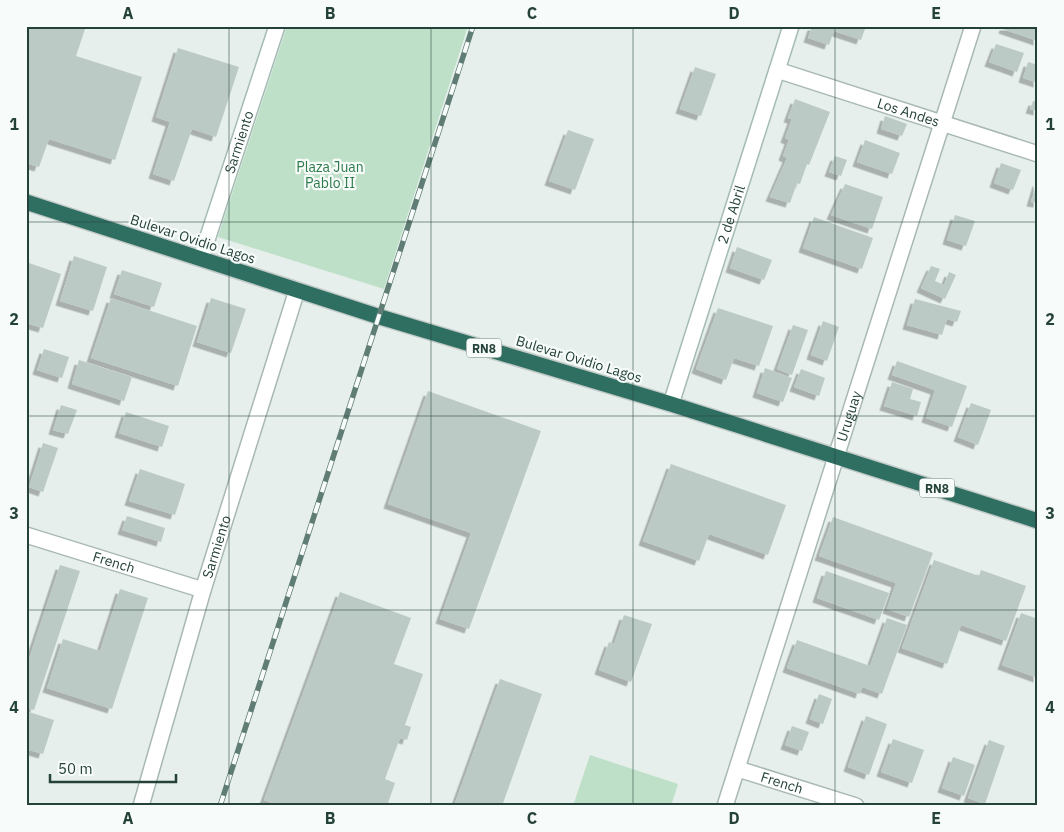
<svg xmlns="http://www.w3.org/2000/svg" width="1064" height="832" viewBox="0 0 1064 832" font-family="'IBM Plex Sans',sans-serif">
<defs>
<filter id="shadow"><feDropShadow dx="-4.5" dy="4.5" stdDeviation="0" flood-color="#0004"/></filter>
</defs>
<rect width="100%" height="100%" fill="#e6efeb"/>
<path fill="#bfe0c8" d="M287 26H468L384 289 218 237Z
M590 755 678 784 671 806H573Z"/>
<path fill="#bbcac4" filter="url(#shadow)" d="M26 26H86L76 56 142 77 115 160 49 139 39 167 26 163Z
M812 26H866L861 40 834 31 829 45 808 38Z
M1004 26H1038V41L1003 29Z
M996 44 1024 53 1017 72 989 62Z
M178 48 239 67 216 137 192 129 174 181 153 174 170 122 156 117Z
M1028 62 1038 65V83L1023 78Z
M695 67 716 74 701 116 680 109Z
M795 99 830 112 809 165 807 164 800 184 797 183 790 203 770 197 787 158 783 156 789 140 785 138 792 119 788 118Z
M1033 101 1038 102V111L1030 109Z
M885 116 907 124 902 136 881 129Z
M568 130 594 139 575 190 549 181Z
M865 140 900 153 892 174 857 162Z
M835 156 847 160 841 176 829 172Z
M1001 163 1021 170 1013 190 994 183Z
M1037 182H1038V203L1031 202Z
M845 184 883 197 872 229 831 215Z
M955 215 975 221 966 246 947 240Z
M814 217 873 238 862 269 803 248Z
M737 247 772 260 764 280 730 268Z
M74 256 107 267 93 311 60 301Z
M26 262 61 274 43 328 26 323Z
M931 266 940 269 935 281 944 285 949 272 956 275 945 299 921 288Z
M122 270 162 283 154 307 114 294Z
M111 298 197 326 178 386 91 358Z
M211 298 246 309 231 353 197 342Z
M915 299 961 311 957 322 947 319 942 335 907 325Z
M718 308 773 326 759 366 734 358 726 380 696 369Z
M823 321 839 327 827 361 811 355Z
M793 325 808 330 792 375 777 369Z
M44 349 69 357 62 378 37 370Z
M79 360 132 377 124 401 72 384Z
M897 361 967 386 952 427 926 418 935 390 892 375Z
M765 368 792 378 783 402 757 393Z
M801 369 825 378 819 396 794 387Z
M892 382 913 389 910 399 921 402 917 416 884 406Z
M428 391 541 431 469 629 440 619 471 533 388 504Z
M971 403 991 410 978 445 958 437Z
M61 405 77 410 68 434 53 430Z
M126 412 169 426 162 447 119 433Z
M43 443 58 448 43 492 29 487Z
M671 464 786 505 768 555 709 534 699 561 643 541Z
M140 469 185 484 175 515 129 501Z
M127 516 165 528 161 542 122 530Z
M833 517 933 553 909 617 887 609 896 583 819 556Z
M934 560 979 576 981 570 1026 586 1006 641 961 625 947 664 902 648Z
M60 565 80 571 34 710 26 708V668Z
M826 571 889 593 879 620 817 598Z
M120 589 148 598 112 709 47 688 63 639 100 651Z
M340 592 411 618 394 664 423 674 405 725 411 727 407 740 400 738 385 779 395 783 387 806H280L264 800Z
M1021 613 1038 619V678L1002 665Z
M624 615 652 624 631 682 599 670 609 642 614 644Z
M887 618 907 625 882 694 862 687 860 694 787 668 797 640 870 666Z
M500 679 542 694 502 806H454Z
M819 694 832 699 823 724 810 719Z
M26 711 54 720 43 754 26 749Z
M866 716 887 724 869 775 848 767Z
M792 726 809 732 802 751 785 745Z
M893 739 924 750 912 783 881 772Z
M989 740 1005 746 985 804 968 798Z
M953 757 975 765 964 796 942 788Z"/>
<g fill="none" stroke-linecap="round" stroke-linejoin="round">
<defs>
<g id="street">
<path id="s1" d="M777 70 1038 154"/>
<path id="s2" d="M26 535 203 590"/>
<path id="s3" d="M738 769 856 806"/>
<path id="s4" d="M141 806 203 590 297 290"/>
<path id="s5" d="M725 806 973 26"/>
</g>
<g id="secondary">
<path id="s6" d="M201 258 277 26"/>
<path id="s7" d="M671 404 791 26"/>
</g>
<path id="highway" d="M26 202 380 317 671 404 1038 521"/>
</defs>
<use href="#street" stroke="#a8b8b2" stroke-width="18"/>
<use href="#secondary" stroke="#a4bbb3" stroke-width="18"/>
<use href="#highway" stroke="#c2cac8" stroke-width="18"/>
<use href="#street" stroke="#fff" stroke-width="15"/>
<use href="#secondary" stroke="#fff" stroke-width="15"/>
<use href="#highway" stroke="#2f6f62" stroke-width="15"/>
<defs>
<path id="rail" d="M220 806 473 26"/>
</defs>
<use href="#rail" stroke="#5f7d75" stroke-width="5.5"/>
<use href="#rail" stroke="#f7fbf9" stroke-width="4" stroke-dasharray="11" stroke-linecap="butt"/>
</g>
<path fill="none" stroke="#24423a" stroke-width="1" stroke-opacity="0.55" d="M229 26V806M431 26V806M633 26V806M835 26V806M26 222H1038M26 416H1038M26 610H1038"/>
<g text-anchor="middle" dominant-baseline="central" stroke-width="4.5" stroke-linejoin="round" paint-order="stroke">
<g fill="#f7fbf9" stroke="#637a73" stroke-width="1">
<rect x="466.5" y="338.5" width="35" height="19" rx="4"/>
<rect x="919.5" y="478.5" width="35" height="19" rx="4"/>
</g>
<g font-size="12" font-weight="bold" fill="#24423a">
<text x="484" y="348">RN8</text>
<text x="937" y="488">RN8</text>
</g>
<g font-size="14" fill="#24423a" stroke="#f7fbf9">
<text stroke="none"><textPath href="#s1" startOffset="138">Los Andes</textPath></text>
<text stroke="none"><textPath href="#s6" startOffset="122">Sarmiento</textPath></text>
<text stroke="none"><textPath href="#s7" startOffset="199">2 de Abril</textPath></text>
<text transform="translate(193 239) rotate(18)">Bulevar Ovidio Lagos</text>
<text transform="translate(579 359) rotate(17)">Bulevar Ovidio Lagos</text>
<text stroke="none"><textPath href="#s5" startOffset="409">Uruguay</textPath></text>
<text stroke="none"><textPath href="#s4" startOffset="270">Sarmiento</textPath></text>
<text stroke="none"><textPath href="#s2" startOffset="92">French</textPath></text>
<text stroke="none"><textPath href="#s3" startOffset="46">French</textPath></text>
</g>
<g font-size="14" fill="#2d7a4b" stroke="#f7fbf9">
<text x="330" y="167">Plaza Juan<tspan x="330" dy="16">Pablo II</tspan></text>
</g>
</g>
<rect width="1064" height="832" fill="none" stroke="#f7fbf9" stroke-width="55"/>
<path d="M50 774v8h126v-8" fill="none" stroke="#24423a" stroke-width="2.5"/>
<text x="58" y="774" font-size="15" fill="#24423a" stroke="#f7fbf9" stroke-width="4" paint-order="stroke">50 m</text>
<rect x="28" y="28" width="1008" height="776" fill="none" stroke="#24423a" stroke-width="2"/>
<g font-size="16" text-anchor="middle" font-weight="bold" fill="#24423a">
<text x="128" y="19">A</text>
<text x="330" y="19">B</text>
<text x="532" y="19">C</text>
<text x="734" y="19">D</text>
<text x="936" y="19">E</text>
<text x="14" y="130">1</text>
<text x="1050" y="130">1</text>
<text x="14" y="325">2</text>
<text x="1050" y="325">2</text>
<text x="14" y="519">3</text>
<text x="1050" y="519">3</text>
<text x="14" y="713">4</text>
<text x="1050" y="713">4</text>
<text x="128" y="824">A</text>
<text x="330" y="824">B</text>
<text x="532" y="824">C</text>
<text x="734" y="824">D</text>
<text x="936" y="824">E</text>
</g>
</svg>
